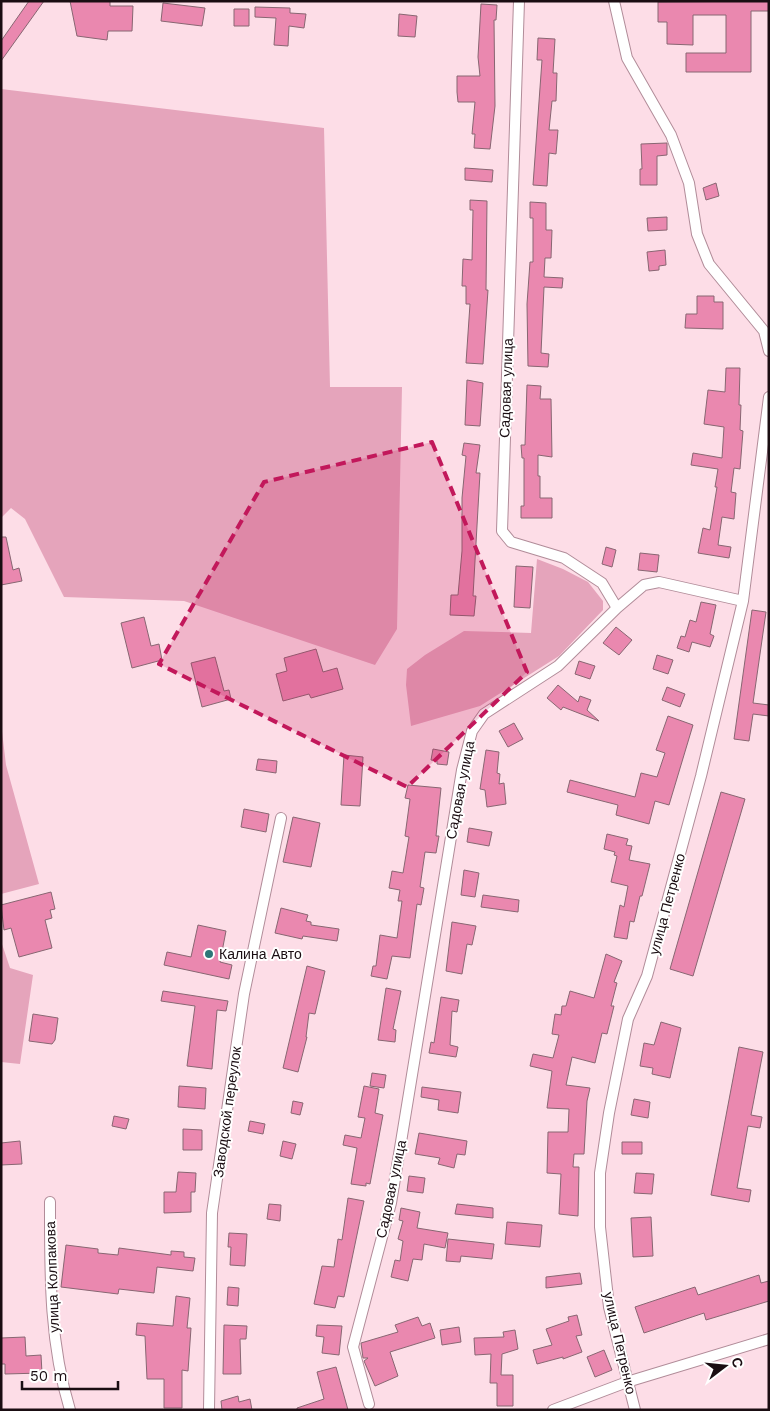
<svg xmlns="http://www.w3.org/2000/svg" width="770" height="1411" viewBox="0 0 770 1411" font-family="'Work Sans',sans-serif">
<rect width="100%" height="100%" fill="#fddde7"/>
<path fill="#e5a4bb" d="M1 89 324 128 330 387H402L397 629 375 665 184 601 64 597 25 519 11 508 1 518Z
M537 559 563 569 588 582 603 601V610L559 656 480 706 411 726 406 685 407 669 425 655 464 631 531 633Z
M1 723 6 765 39 884 1 894Z
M1 941 10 968 33 975 20 1064 1 1062Z"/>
<path fill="#ea88af" stroke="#886672" d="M29 1H44L1 61V41Z
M70 1H110V6H133L132 31H108L107 40 77 36Z
M769 1V11H751V72H686V53H726V15H693V45L667 44V22H658V2Z
M163 3 205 8 202 26 161 21Z
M481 4 497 5 496 20H494L495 106 490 149 474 148 475 134H472L475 102H458L457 92V76H480L478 57Z
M255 7 290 8V13L306 14 304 28 289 26 288 46 274 45 276 18 255 17Z
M234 9H249V26H234Z
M399 14 417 16 415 37 398 36Z
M538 38 555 39 553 73H557L556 101H552L549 130H558L556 154 549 153 547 186 533 185 542 60H537Z
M667 143V155L657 156V185H640V169H642L641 144Z
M465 168 493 170 492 182 465 180Z
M716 183 719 196 706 200 703 188Z
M470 200 487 201 486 290H488L483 364 466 363 470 304H466V286H462L463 259 472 260 473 210H470Z
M530 202 546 203V230H552L551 258H545L544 277 563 278 562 288 544 287 541 353 549 354 548 367 528 366 527 304 530 262H533V218H530Z
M667 217V230L648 231 647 218Z
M665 250 666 265 659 266V270L649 271 647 252Z
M697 296H714V302H723V329L685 328 686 314H697Z
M726 368H740L739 405H741L740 430 743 431 740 469 734 468 731 492 736 493 734 519 722 517 718 545 731 547 729 558 698 553 703 528 710 530 717 487H715L718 469 691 465 693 453 722 458 724 427 704 424 708 390 725 392Z
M467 380 483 383 480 426 465 425Z
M527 385 541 386 540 399H551L552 457 538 455V476H540V498H552V518H521V506H524V458H522L521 445H525Z
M464 443 480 445 476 473H480L473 596H476L474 616 450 615 451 595H458L462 551V498L466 456 462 455Z
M1 537H6L13 570 19 568 22 581 1 585Z
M606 547 616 550 612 567 602 564Z
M640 553 659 555 657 572 638 570Z
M516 566 533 567 530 608 514 607Z
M701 602 716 605 710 634 714 636 710 647 692 642 689 652 677 648 681 636 685 637 690 620 696 622Z
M752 610 766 612 753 703 769 705V716L753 714 749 741 734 739Z
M144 617 151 646 159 644 162 660 132 668 121 623Z
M616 627 632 640 619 655 603 643Z
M316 649 323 672 337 668 343 689 311 698 309 694 283 701 276 674 287 671 284 658Z
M657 655 673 660 668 674 653 669Z
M215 657 224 691 229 690 231 699 202 707 191 663Z
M579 661 595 666 590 679 575 674Z
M558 685 578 702 580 696 591 700 587 710 599 721 563 707 561 710 547 698Z
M667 687 685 694 680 707 662 700Z
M668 716 693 725 669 805 655 801 649 824 616 815 618 805 567 792 570 780 635 797 641 773 657 777 665 753 656 750Z
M514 723 523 739 508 747 499 731Z
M433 749 449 752 447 765 437 764V761L431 760Z
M486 750 499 752 497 773 500 774 499 784 504 783 506 804 487 807 485 790 480 789Z
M344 755 363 757 360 806 341 805Z
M258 759 277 761 276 773 256 770Z
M408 785 441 788 436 836H439L436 853 425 852 420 887 424 888 421 905 417 904 410 958 392 956 387 979 371 976 373 966H376L380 935 397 938 402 901H398L400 890 389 888 392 871 403 873 409 837 405 836 410 799 405 798Z
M721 792 745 799 693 976 670 969Z
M244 809 269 814 266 832 241 827Z
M293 817 320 823 311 867 283 862Z
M469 828 492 832 489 846 467 842Z
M607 834 628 839 626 845 632 846 629 860 650 864 642 896H640L634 922 630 921 627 939 614 937 620 905 624 907 628 886 611 882 617 856 614 855 615 852 604 849Z
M464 870 479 873 475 897 461 895Z
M51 892 55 909 50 910 52 918 45 920 52 948 19 957 11 928 4 930 1 905Z
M483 895 519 900 518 912 481 907Z
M281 908 308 915 306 921 311 922V925L339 929 337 941 303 936 302 939 275 933Z
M452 922 476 926 472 945 467 944 462 974 446 971Z
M198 925 226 931 220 962 232 965 229 979 164 965 167 952 191 957Z
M606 954 622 961 614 982 617 983 611 1006H614L607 1034 602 1033 595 1063 572 1057 566 1085 590 1088 587 1101 584 1154H574L573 1167H579L578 1216 559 1214 561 1174 547 1173 548 1132H568L569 1109 547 1108 552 1071 530 1066 533 1054 553 1058 559 1035 552 1034 555 1014 561 1015 562 1006H566L570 991 594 998Z
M307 966 325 971 315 1014 309 1013 306 1037H307L298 1072 283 1068Z
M386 988 401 991 393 1029 396 1030 395 1042 378 1040Z
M163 991 228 1001 226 1011 217 1010 212 1069 187 1066 195 1006 161 1001Z
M441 997 459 1000 457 1012 452 1011 450 1045 458 1047 456 1057 429 1053 431 1042 434 1043Z
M33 1014 58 1018 55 1040 52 1044 29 1041Z
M661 1022 681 1028 670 1078 652 1074 653 1068 640 1066 644 1043 654 1045Z
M739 1047 763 1052 751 1115 762 1117 760 1128 748 1126 737 1188 751 1190 749 1202 711 1195Z
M372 1073 386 1075 384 1088 370 1086Z
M179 1086 206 1088 205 1109 178 1107Z
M364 1086 379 1089 375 1113 383 1115 370 1184 366 1183V1186L351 1184 357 1148 343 1145 345 1135 361 1138 365 1118 358 1117Z
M422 1087 461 1092 458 1113 438 1110 439 1100 421 1097Z
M634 1099 650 1102 648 1118 631 1115Z
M293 1101 303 1103 300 1115 291 1113Z
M114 1116 129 1119 126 1129 112 1126Z
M250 1121 265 1124 263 1134 248 1131Z
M183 1129 202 1130V1150H183Z
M419 1133 467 1141 465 1155 457 1154 454 1168 438 1164 440 1158 415 1154Z
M20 1141 22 1164 1 1165V1143Z
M283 1141 296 1144 292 1159 280 1156Z
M622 1142H642V1154H622Z
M178 1172 196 1173 195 1192H191V1212L164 1213V1192H176Z
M636 1173 654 1174 652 1194 634 1193Z
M409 1176 425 1178 423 1193 407 1191Z
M348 1198 364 1201 344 1297 338 1296 335 1308 314 1304 322 1266 334 1267 338 1239 342 1240Z
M269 1204 281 1205 280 1221 267 1219Z
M457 1204 493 1208V1218L455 1214Z
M401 1208 420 1212 417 1228 448 1233 445 1248 424 1244 422 1260 413 1259 408 1281 391 1277 395 1260 400 1261 403 1241 398 1239 403 1221 399 1220Z
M651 1217 653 1256 633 1257 631 1218Z
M507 1222 542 1225 540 1247 505 1244Z
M229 1233 247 1234 245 1266 230 1265 231 1247H228Z
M448 1239 494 1244 492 1259 461 1256 460 1262 446 1261Z
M66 1245 98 1249V1253L118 1255 119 1248 171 1255V1251L184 1252V1257L195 1258 193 1271 157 1267 154 1293 119 1289 118 1294 61 1287Z
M580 1273 582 1284 546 1288V1277Z
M759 1275 761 1283 769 1281V1301L706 1320 704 1313 644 1333 635 1307 695 1287 698 1295Z
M228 1287 239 1288 238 1306 227 1305Z
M176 1296 190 1298 187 1328H191L188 1371 182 1370V1408H164V1379H147L145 1336 136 1335 137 1323 173 1326Z
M577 1315 582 1335 576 1336 582 1352 563 1359V1357L537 1364 533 1350 552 1345 546 1329 569 1321 568 1317Z
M418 1317 422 1326 430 1323 435 1338 390 1352 398 1376 375 1386 364 1361 368 1358H363L361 1343 398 1332 395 1325Z
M224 1325 247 1326 246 1339H240L241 1374H223Z
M317 1325 342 1326 339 1355 322 1353 324 1337 316 1336Z
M459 1327 461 1342 442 1345 440 1330Z
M515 1330 518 1349 502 1354 501 1375H513V1406H497V1383H490L491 1354 475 1355 474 1338 504 1337 503 1332Z
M25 1337 26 1356 41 1355 42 1373 5 1374V1364H1V1338Z
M604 1350 612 1370 595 1377 587 1357Z
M336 1367 348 1410H297V1408L324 1399 317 1372Z
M238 1396 239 1402 250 1399 252 1410H222L221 1401Z"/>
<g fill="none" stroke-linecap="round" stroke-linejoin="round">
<defs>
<path id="minor" d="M614 1 627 58 671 135 689 183 697 234 709 264 764 331 769 351
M617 608 644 585 659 582 743 601
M50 1202C50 1273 49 1341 70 1410
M369 1404 353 1347 391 1203 462 770 472 731 484 714 558 666 617 608 602 583 564 558 511 542 502 531 519 1
M209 1410 212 1213 244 994 281 818
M553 1410 627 1382 769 1339
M635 1410 609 1307 600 1227V1173L609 1113 628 1019 647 976 701 776 743 601 769 397"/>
</defs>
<use href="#minor" stroke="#b18c99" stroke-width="12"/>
<use href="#minor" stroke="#fff" stroke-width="10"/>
</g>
<path fill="#c2185b" fill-opacity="0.2" stroke="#c2185b" stroke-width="4" stroke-dasharray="10 6" stroke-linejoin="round" d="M432 442 527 672 407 787 159 664 264 482Z"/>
<circle fill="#2d7778" stroke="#fff" stroke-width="2" cx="209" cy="954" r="5"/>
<g text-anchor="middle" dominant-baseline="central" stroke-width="4" stroke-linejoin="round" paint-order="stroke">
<g font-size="14" fill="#1a0d12" stroke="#fff">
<text transform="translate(506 388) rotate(-88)">Садовая улица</text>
<text transform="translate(460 790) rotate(-79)">Садовая улица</text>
<text transform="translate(667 904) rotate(-75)">улица Петренко</text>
<text transform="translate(227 1112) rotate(-82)">Заводской переулок</text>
<text transform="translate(391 1189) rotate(-78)">Садовая улица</text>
<text transform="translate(52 1277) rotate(-92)">улица Колпакова</text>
<text transform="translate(620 1343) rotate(77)">улица Петренко</text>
</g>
<g font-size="14" fill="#1a0d12" stroke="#fff" text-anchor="start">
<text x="219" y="954">Калина Авто</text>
</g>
</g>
<rect width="770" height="1411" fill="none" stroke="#1a0d12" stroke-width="5"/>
<g transform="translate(725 1366) rotate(74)" stroke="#ffffff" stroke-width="4" paint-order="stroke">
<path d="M0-4L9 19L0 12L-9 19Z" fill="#1a0d12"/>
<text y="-8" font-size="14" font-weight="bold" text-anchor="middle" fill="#1a0d12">С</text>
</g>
<path d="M22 1381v8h96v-8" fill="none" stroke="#1a0d12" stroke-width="2.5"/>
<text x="30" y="1381" font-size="15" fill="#1a0d12" stroke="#ffffff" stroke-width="4" paint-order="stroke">50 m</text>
</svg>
